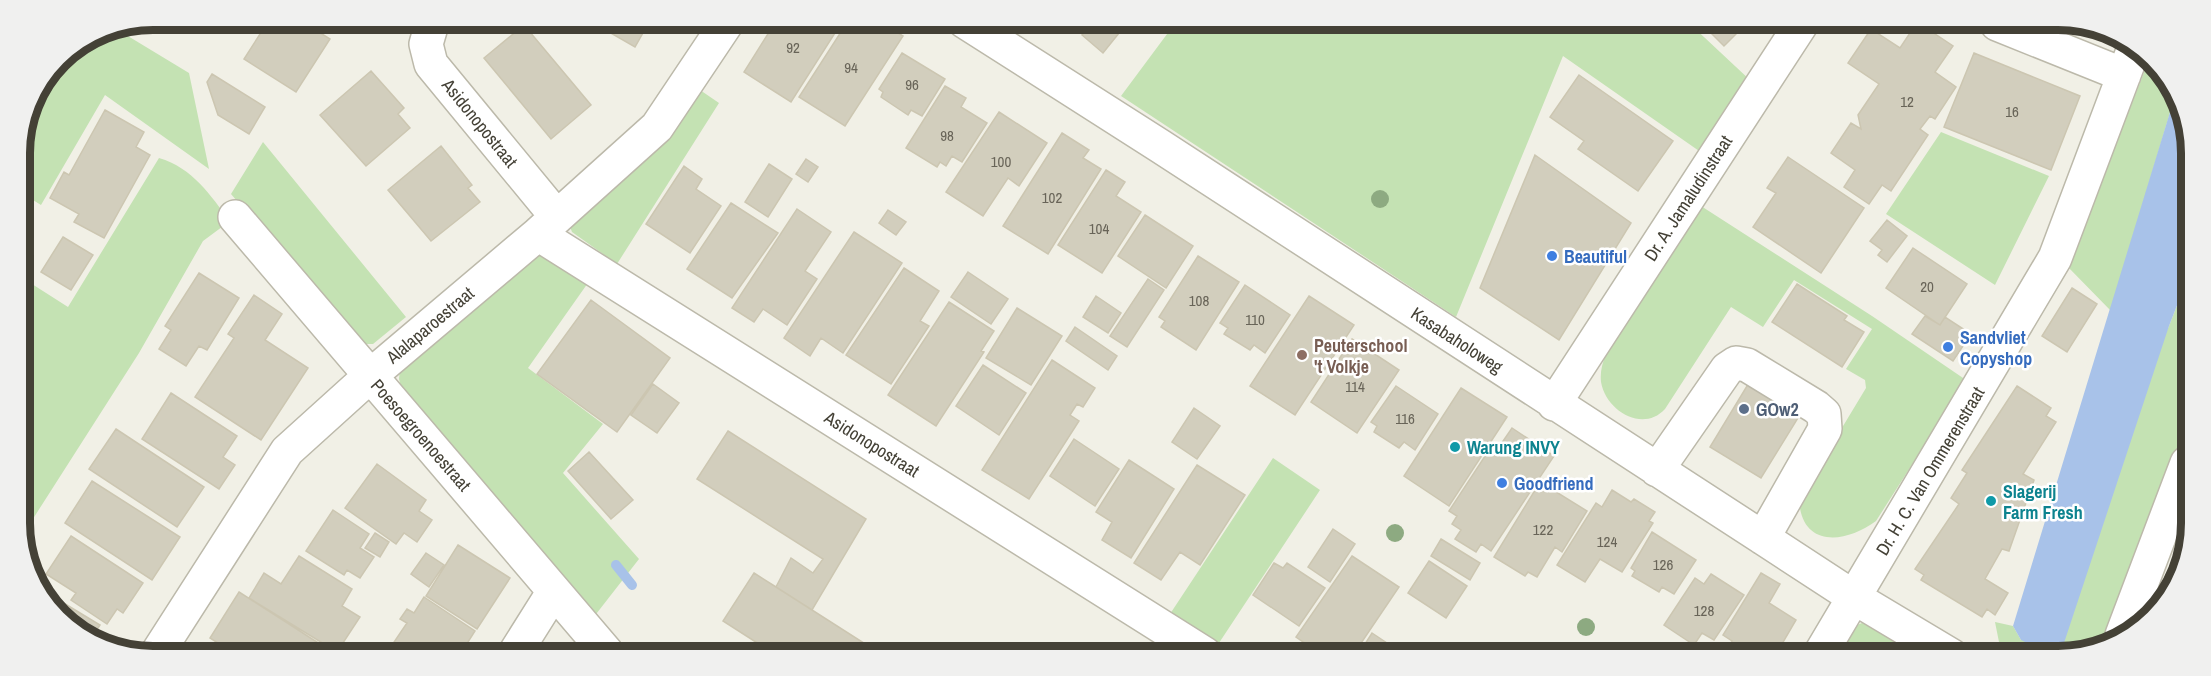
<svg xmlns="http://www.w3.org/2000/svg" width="2211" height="676" viewBox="0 0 2211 676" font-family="'Archivo Narrow',sans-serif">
<rect width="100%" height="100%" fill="#f1f0e6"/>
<path fill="#c4e2b3" d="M1176 22 1689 23 1751 81 1702 153 1563 56 1456 317 1121 96Z
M113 27 189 73 209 169 105 95 41 205 20 192V145L30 102 59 58 102 30Z
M2150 57 2153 59 2174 99 2111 311 2068 267Z
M700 90 719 103 617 264 572 232 569 224Z
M1941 132 2049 176 1995 285 1886 214Z
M263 142 406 317 373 344H364L352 336 231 194Z
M159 158C193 168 210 195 230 221L203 241 139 353 22 536 21 277 68 307Z
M1701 206 1872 316 1966 380 1876 521C1845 544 1801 548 1799 499L1866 388 1865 380 1846 369 1872 329 1794 280 1763 327 1731 307 1665 409C1643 433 1606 411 1601 382 1600 372 1602 364 1606 354Z
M541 249 590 280 528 368 603 424 563 473 639 559 593 618 403 395 399 379 400 369Z
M2188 277V426L2113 625 2103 642 2066 656H2006L2000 647 1995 622 2013 626 2021 640 2169 326Z
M1273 458 1320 490 1217 646 1170 614Z
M1862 623 1881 626 1927 656H1829L1850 628Z"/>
<path fill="#a8c2e9" d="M2174 99 2189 127 2188 277 2169 326 2062 649 2048 653 2021 640 2013 626Z"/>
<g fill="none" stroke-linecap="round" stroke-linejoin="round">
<path stroke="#a8c2e9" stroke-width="10" d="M616 565 632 585"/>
</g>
<path fill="#d2cebd" stroke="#ccc6b1" stroke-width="1.5" d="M269 20H286L304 31 308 25 330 39 296 92 244 59Z
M606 21H646L645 22 648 24 635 47 602 28Z
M776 21 842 22 791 102 744 72Z
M848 21H879L903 36 845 126 799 97Z
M1092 22H1105L1119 33 1103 53 1082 35Z
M1701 23H1747L1724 46Z
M1916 24H1920L1953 46 1935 72 1956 87 1935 119 1930 116 1920 129 1928 135 1891 191 1882 185 1869 204 1844 187 1855 170 1831 153 1851 123 1861 129 1858 115 1879 84 1848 63 1871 29 1900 48Z
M524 25 591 105 551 139 484 58Z
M902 53 945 79 922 116 911 110 908 115 881 97 883 92 879 89Z
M1974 53 2080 96 2051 170 1944 127Z
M371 71 404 108 398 114 410 128 366 166 320 115Z
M212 74 265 107 249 134 218 115 207 82Z
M1579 75 1673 141 1638 191 1578 149 1584 141 1550 117Z
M945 86 966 98 961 107 987 123 962 162 952 156 946 166 940 162 937 167 906 148Z
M105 110 144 132 136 147 150 155 104 238 74 222 79 214 50 198 64 172 69 175Z
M999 112 1047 143 1019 186 1008 178 983 216 946 192Z
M1062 133 1089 150 1083 158 1101 169 1048 254 1003 226Z
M441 146 472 185 468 188 480 202 431 241 388 190Z
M1535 155 1631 223 1559 340 1480 288Z
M1788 157 1864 208 1821 273 1753 227 1776 193 1767 188Z
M806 159 818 167 808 182 796 174Z
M769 164 792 179 768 217 745 202Z
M684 166 702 179 696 189 721 206 690 253 646 224Z
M1106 170 1125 182 1116 196 1141 212 1102 273 1058 245Z
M731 203 778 233 732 298 687 269Z
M797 209 831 232 805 271 817 279 787 325 763 309 754 322 732 308Z
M888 210 906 222 896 235 879 223Z
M1145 215 1193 246 1166 288 1118 256Z
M1887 220 1907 236 1887 262 1878 255 1882 250 1870 241Z
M20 231 32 238 20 256Z
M854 232 902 263 843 353 821 338 810 356 784 338Z
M63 237 93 255 71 290 41 272Z
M1913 248 1967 284 1940 325 1886 288Z
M1198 256 1239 282 1196 350 1161 327 1165 321 1159 317Z
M904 268 939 291 920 321 929 326 891 384 846 355Z
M968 272 1008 299 991 324 951 297Z
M199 273 239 298 207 350 199 346 186 366 159 349 171 330 165 326Z
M1148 279 1164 290 1127 347 1110 336Z
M1797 284 1847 316 1844 320 1864 332 1842 367 1772 322Z
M1245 285 1290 315 1265 353 1254 345 1250 350 1224 334 1228 328 1220 323Z
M2072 288 2097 304 2067 352 2042 336Z
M254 295 282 314 265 340 308 368 261 440 195 397 234 338 228 334Z
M1096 296 1121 313 1108 333 1083 317Z
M1309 296 1354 325 1295 415 1250 386Z
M591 300 670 358 617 432 537 374Z
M949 302 994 331 981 351 984 352 936 426 888 395Z
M1017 308 1062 336 1031 385 986 358Z
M1925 316 1940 325 1945 317 1971 334 1953 361 1912 334Z
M1075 327 1117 356 1108 370 1066 341Z
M1352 339 1399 370 1357 433 1311 402Z
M1052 360 1095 388 1083 407 1077 404 1070 415 1079 421 1029 499 982 470Z
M983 365 1026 393 999 435 956 406Z
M1750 381 1801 413 1761 478 1710 447Z
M653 384 679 403 657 433 631 415Z
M1396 386 1438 414 1415 450 1404 442 1399 448 1374 432 1377 426 1371 422Z
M2017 386 2051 408 2046 416 2056 422 2023 474 2034 480 2009 551 2002 549 1985 579 2008 593 1995 615 1987 609 1982 617 1921 580 1924 575 1915 569 1959 504 1951 498 1967 473 1962 470Z
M1461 388 1507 417 1449 506 1404 476Z
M171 393 237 436 223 457 235 465 219 489 142 439Z
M1194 408 1220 426 1197 459 1172 442Z
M1512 428 1554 456 1491 551 1481 544 1476 552 1455 539 1461 530 1452 524 1457 516 1449 511 1493 444 1499 447Z
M116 429 204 487 177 527 89 469Z
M728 431 866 519 812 610 776 587 791 558 813 573 823 559 697 479Z
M1074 439 1119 469 1095 506 1050 476Z
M589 452 633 500 611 519 568 471Z
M1129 460 1174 489 1131 558 1102 540 1112 522 1096 512Z
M377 464 426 500 419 511 432 520 417 542 404 533 396 544 345 508Z
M1197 465 1245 495 1200 565 1180 552 1161 580 1134 563Z
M92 481 180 537 152 580 65 523Z
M1540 482 1587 511 1562 552 1555 547 1537 577 1528 572 1525 576 1494 557Z
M1612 490 1631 502 1634 499 1655 512 1649 521 1653 523 1622 572 1600 559 1585 582 1557 565 1596 503 1602 507Z
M333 510 369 534 360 548 374 557 360 578 347 570 344 575 306 551Z
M1333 529 1355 544 1330 582 1308 567Z
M1652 532 1696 560 1674 594 1662 587 1659 592 1632 576 1635 571 1631 568Z
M375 533 389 542 380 557 365 548Z
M71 536 143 583 123 613 117 609 107 624 71 600 76 593 46 574Z
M1441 539 1480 563 1470 580 1431 556Z
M458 545 510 578 477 629 426 596Z
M426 553 444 565 429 587 411 574Z
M299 556 352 589 342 606 360 617 337 652 249 598 264 573 281 584Z
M1352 556 1399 587 1353 655H1322L1296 637Z
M1429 561 1467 586 1446 618 1408 593Z
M1274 563 1283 568 1287 563 1325 588 1299 626 1253 595Z
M754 573 776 587 881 654 773 653 723 621Z
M1761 573 1780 584 1769 603 1796 620 1775 656H1759L1755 654 1754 656 1727 655 1724 654 1732 641 1723 635Z
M1711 574 1744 595 1714 640 1702 633 1694 645 1664 625 1695 578 1704 584Z
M239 592 320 644 314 652H232L210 638Z
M52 596 100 625 93 636 53 611 48 602Z
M424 597 475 631 461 653H397L390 648 407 623 400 619 407 609 414 613Z
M1372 633 1405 655H1358Z
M1451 644 1468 655H1444Z
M1031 646 1043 654H1026Z"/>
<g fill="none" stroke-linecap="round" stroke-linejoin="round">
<defs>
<path id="minor" d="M433 20 426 44 431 64 557 217
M964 21 1160 146 1763 538 1855 598 1952 656
M1997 24 2124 75
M235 217 607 653
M538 234 1205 654
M1554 404 1802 23
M1657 470 1727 369 1736 363 1747 365 1816 407 1824 414 1825 429 1763 538
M2122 635 2187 463
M158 652 287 451 370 376 538 234 657 127 728 21
M515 653 554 591
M1819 656 2055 258 2134 48"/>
</defs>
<use href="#minor" stroke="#bcb9aa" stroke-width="36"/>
<use href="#minor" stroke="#fff" stroke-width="33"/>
</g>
<g fill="#8daa81">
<circle cx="1380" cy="199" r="9"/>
<circle cx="1395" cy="533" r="9"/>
<circle cx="1586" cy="627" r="9"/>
</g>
<g fill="#3f7fe0" stroke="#fff" stroke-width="2">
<circle cx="1552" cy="256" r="6"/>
<circle cx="1948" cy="347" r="6"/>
<circle cx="1502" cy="483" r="6"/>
</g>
<circle fill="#8d6e63" stroke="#fff" stroke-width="2" cx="1302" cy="355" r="6"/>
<circle fill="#5c6f8a" stroke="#fff" stroke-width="2" cx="1744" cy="409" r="6"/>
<g fill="#0f9aa8" stroke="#fff" stroke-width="2">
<circle cx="1455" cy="447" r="6"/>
<circle cx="1991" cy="501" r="6"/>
</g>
<g text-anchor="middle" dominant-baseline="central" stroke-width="5" stroke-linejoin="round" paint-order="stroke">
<g font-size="15" fill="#686458">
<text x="793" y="47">92</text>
<text x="851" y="67">94</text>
<text x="912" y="84">96</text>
<text x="1907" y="101">12</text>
<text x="2012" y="111">16</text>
<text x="947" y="135">98</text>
<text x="1001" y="161">100</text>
<text x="1052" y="197">102</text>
<text x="1099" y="228">104</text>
<text x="1927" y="286">20</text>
<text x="1199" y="300">108</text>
<text x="1255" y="319">110</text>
<text x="1355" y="386">114</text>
<text x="1405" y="418">116</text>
<text x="1543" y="529">122</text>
<text x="1607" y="541">124</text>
<text x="1663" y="564">126</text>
<text x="1704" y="610">128</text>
</g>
<g font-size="18" fill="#444136" stroke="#fff">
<text transform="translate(480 123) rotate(51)">Asidonopostraat</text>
<text transform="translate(1688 198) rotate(-57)">Dr. A. Jamaludinstraat</text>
<text transform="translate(430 325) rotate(-40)">Alalaparoestraat</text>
<text transform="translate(1457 340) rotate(33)">Kasabaholoweg</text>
<text transform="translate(421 435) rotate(49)">Poesoegroenoestraat</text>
<text transform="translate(872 444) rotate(32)">Asidonopostraat</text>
<text transform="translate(1930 471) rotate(-59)">Dr. H. C. Van Ommerenstraat</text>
</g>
<g font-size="18" font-weight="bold" fill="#366cbe" stroke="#fff" text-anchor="start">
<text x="1564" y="256">Beautiful</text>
<text x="1960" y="337">Sandvliet<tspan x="1960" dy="21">Copyshop</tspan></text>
<text x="1514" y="483">Goodfriend</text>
</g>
<g font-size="18" font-weight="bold" fill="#785e54" stroke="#fff" text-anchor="start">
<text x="1314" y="345">Peuterschool<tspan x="1314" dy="21">'t Volkje</tspan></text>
</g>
<g font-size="18" font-weight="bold" fill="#4e5e75" stroke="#fff" text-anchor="start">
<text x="1756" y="409">GOw2</text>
</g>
<g font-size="18" font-weight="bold" fill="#0d838f" stroke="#fff" text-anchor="start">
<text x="1467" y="447">Warung INVY</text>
<text x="2003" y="491">Slagerij<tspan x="2003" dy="21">Farm Fresh</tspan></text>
</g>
</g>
<path d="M0 0H2211V676H0ZM153 30H2058A123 123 0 0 1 2181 153V523A123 123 0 0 1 2058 646H153A123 123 0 0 1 30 523V153A123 123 0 0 1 153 30Z" fill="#f0f0ef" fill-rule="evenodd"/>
<path fill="none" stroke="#444136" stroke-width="8" d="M153 30H2058A123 123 0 0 1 2181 153V523A123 123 0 0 1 2058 646H153A123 123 0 0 1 30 523V153A123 123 0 0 1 153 30Z"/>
</svg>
